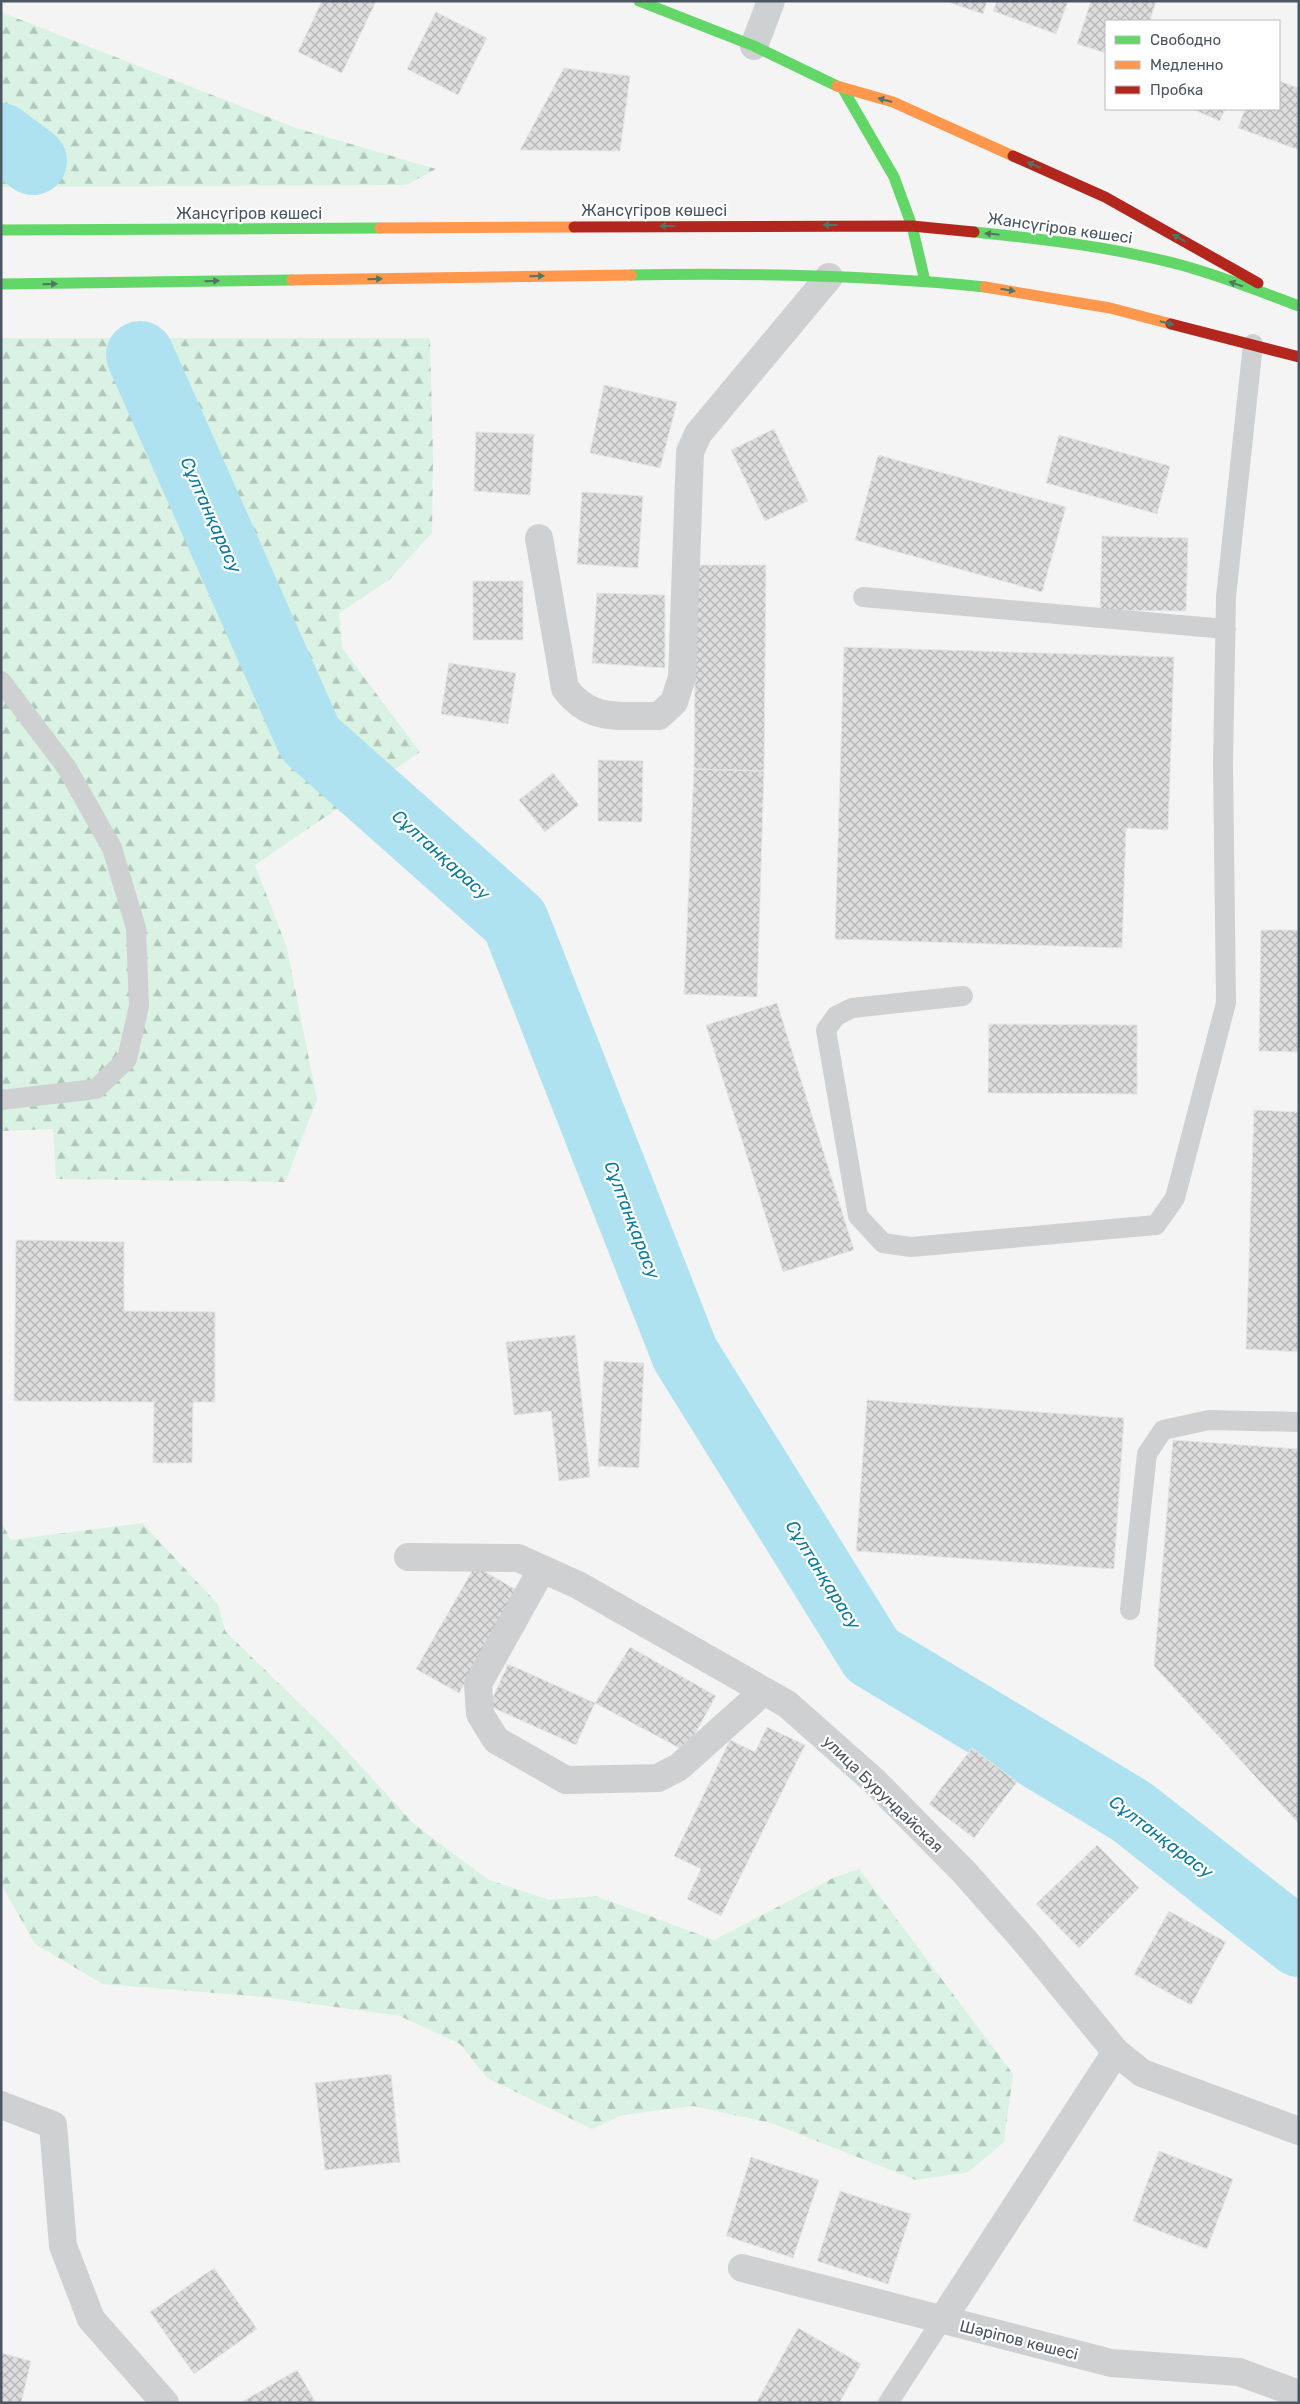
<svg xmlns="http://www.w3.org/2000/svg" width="1300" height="2404" viewBox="0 0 1300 2404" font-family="Rubik,sans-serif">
<defs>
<pattern id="forest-firs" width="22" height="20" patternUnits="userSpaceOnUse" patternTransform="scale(1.25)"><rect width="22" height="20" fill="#d9f2e3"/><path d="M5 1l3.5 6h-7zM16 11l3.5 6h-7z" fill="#b2c7bb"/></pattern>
<pattern id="building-cross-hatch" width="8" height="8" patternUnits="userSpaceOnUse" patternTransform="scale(1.25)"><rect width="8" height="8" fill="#ddddde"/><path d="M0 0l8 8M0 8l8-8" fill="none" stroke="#b5b6b7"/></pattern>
</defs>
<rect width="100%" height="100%" fill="#f4f4f4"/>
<path fill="url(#forest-firs)" d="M1 12 296 128 436 169 406 185 1 187Z
M1 338H430L433 458 432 533 389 580 339 613 342 648 420 752 255 865 287 948 317 1100 285 1182 56 1179 53 1129 1 1131Z
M1 1522 11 1540 142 1523 218 1604 225 1631 332 1735 415 1825 489 1880 549 1900 596 1896 714 1940 835 1877 859 1869 1013 2074 1004 2142 968 2172 916 2180 771 2123 693 2106 622 2115 592 2129 487 2078 460 2044 400 2016 264 1997 103 1984 35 1944 1 1884Z"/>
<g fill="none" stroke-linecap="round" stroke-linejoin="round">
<path stroke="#aee2f0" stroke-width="68" d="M1 137 33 161
M140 355 310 739 515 921 685 1354 872 1655 1131 1811 1299 1943"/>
</g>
<path fill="url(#building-cross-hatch)" stroke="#e5e6e7" d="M322 1H376L342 73 298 52Z
M945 1H987L983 14Z
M997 1H1068L1056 34 993 11Z
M1091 1H1156L1150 21H1106V53L1077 44Z
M436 12 487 38 458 95 407 69Z
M564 68 630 76 620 151 520 150Z
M1279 81 1299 88V150L1238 128 1245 109H1279Z
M1192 109H1225L1220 121Z
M604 385 677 402 660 468 590 453Z
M774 429 808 501 765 521 731 450Z
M476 432 534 434 530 495 474 491Z
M1059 435 1170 466 1157 514 1046 483Z
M878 455 1066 507 1042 592 855 540Z
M582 492 643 496 638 568 577 564Z
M1102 536 1188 538 1186 611 1100 610Z
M696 565H766L764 771 694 769Z
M473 581H523V640H473Z
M597 593 665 595V668L592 663Z
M844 647 1174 657 1168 830 1126 828 1122 948 835 939Z
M449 663 516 673 508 724 441 714Z
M598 760 643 761 642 822 598 821Z
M694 769 764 771 757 997 684 994Z
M553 773 579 805 545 832 519 800Z
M1261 930H1299V1052L1259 1051Z
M777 1003 854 1250 783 1272 706 1025Z
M989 1024 1137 1025V1094L988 1093Z
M1254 1110 1299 1112V1352L1246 1349Z
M16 1240 124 1242V1311L215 1312V1402H193L192 1463H153L154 1402 14 1401Z
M575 1335 590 1477 559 1481 551 1411 514 1415 506 1342Z
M604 1361 644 1363 639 1468 598 1466Z
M867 1400 1124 1418 1114 1569 856 1551Z
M1173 1440 1299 1449V1824L1154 1666Z
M475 1566 518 1591 459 1693 416 1669Z
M630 1647 716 1696 685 1751 595 1703Z
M508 1664 595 1703 576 1745 489 1706Z
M767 1727 805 1745 721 1916 687 1899 701 1869 674 1856 730 1740 755 1752Z
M972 1748 1017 1782 974 1838 929 1804Z
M1097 1845 1139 1888 1079 1948 1036 1904Z
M1169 1911 1226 1942 1191 2005 1134 1974Z
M391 2074 400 2162 325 2170 315 2083Z
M1159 2151 1233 2179 1207 2249 1133 2221Z
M751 2157 819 2180 793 2258 726 2236Z
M840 2191 911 2214 888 2284 817 2261Z
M214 2268 257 2329 194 2374 150 2312Z
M798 2328 861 2364 839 2403H756Z
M1 2353 31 2361 21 2403H1Z
M297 2370 316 2403H240Z"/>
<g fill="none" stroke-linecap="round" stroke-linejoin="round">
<path stroke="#ced0d2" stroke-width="20" d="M863 597 1226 629
M1 681 67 768 112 848 136 928 139 1006 127 1059 96 1089 1 1100
M963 996 852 1008 836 1016 826 1030 858 1216 883 1243 911 1247 1156 1225 1175 1198 1226 1003 1223 763 1226 597 1253 344
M1130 1610 1147 1454 1163 1430 1209 1420 1299 1422
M888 2403 942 2320"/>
<path stroke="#ced0d2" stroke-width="28" d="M754 46 771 1
M539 538 565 688C590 723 621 715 659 716L674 702 682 677 690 452 698 434 829 277
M408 1557 518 1558 578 1585 787 1704 874 1781 965 1873 1025 1941 1116 2052 1142 2073 1299 2131
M542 1569 478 1684 480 1714 496 1740 566 1780 658 1778 679 1767 764 1691
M1 2105 53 2125 63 2246 91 2319 165 2403
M742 2268 1111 2363 1239 2372 1299 2394
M942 2320 1116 2052"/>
<path stroke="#63d668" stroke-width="11" d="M639 1 754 46 837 86
M843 89 894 177 912 226 925 281
M1 230 380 228
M974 232C1043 239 1113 247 1181 265 1221 276 1260 291 1299 306
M631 275C749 273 868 275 985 287
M1 284 292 280"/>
<path stroke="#ff974d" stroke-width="11" d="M837 86 893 102 1013 156
M380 228 574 227
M292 280 631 275
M985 287 1110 308 1171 324"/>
<path stroke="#b3261e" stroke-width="11" d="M1013 156 1105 197 1258 283
M574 227 912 226 974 232
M1171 324 1299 357"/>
</g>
<defs><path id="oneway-solid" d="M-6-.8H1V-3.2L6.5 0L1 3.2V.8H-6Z" transform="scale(1.25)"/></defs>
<g fill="#507663">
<use href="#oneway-solid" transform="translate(885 100) rotate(-165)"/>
<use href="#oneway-solid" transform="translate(1034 165) rotate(-156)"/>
<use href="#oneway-solid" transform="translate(830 225) rotate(-180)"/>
<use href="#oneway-solid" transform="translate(667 226) rotate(180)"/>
<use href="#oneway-solid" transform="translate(992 234) rotate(-174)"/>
<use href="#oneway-solid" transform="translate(1179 238) rotate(-150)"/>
<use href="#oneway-solid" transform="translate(537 276) rotate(-1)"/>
<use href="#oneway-solid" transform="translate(375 279) rotate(-1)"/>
<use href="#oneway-solid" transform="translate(212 281) rotate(-1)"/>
<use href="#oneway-solid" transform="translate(50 284) rotate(-1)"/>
<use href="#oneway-solid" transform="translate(1236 284) rotate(-161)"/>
<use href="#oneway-solid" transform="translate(1008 290) rotate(9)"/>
<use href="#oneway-solid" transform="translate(1167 323) rotate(14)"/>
</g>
<g text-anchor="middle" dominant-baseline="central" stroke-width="4.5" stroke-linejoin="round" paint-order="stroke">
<g font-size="16" fill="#4a5661" stroke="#fff">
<text x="654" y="210">Жансүгіров көшесі</text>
<text x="249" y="213">Жансүгіров көшесі</text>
<text transform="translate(1060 228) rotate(8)">Жансүгіров көшесі</text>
<text transform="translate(883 1794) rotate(44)">улица Бурундайская</text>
<text transform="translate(1019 2340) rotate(14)">Шәріпов көшесі</text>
</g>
<g font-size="18" font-style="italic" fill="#0c7c9b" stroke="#fff">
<text transform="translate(211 515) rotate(66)">Сұлтанқарасу</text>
<text transform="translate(441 855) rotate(42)">Сұлтанқарасу</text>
<text transform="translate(632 1220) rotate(69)">Сұлтанқарасу</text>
<text transform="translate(823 1575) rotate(58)">Сұлтанқарасу</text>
<text transform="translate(1161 1837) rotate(37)">Сұлтанқарасу</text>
</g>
</g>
<rect width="1300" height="2404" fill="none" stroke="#4a5661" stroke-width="5"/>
<rect x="1105" y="20" width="175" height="90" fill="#ffffff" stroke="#b7bbc0"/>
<rect x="1115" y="36" width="25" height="8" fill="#63d668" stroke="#b7bbc0"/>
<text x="1150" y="45" font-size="15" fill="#4a5661">Свободно</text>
<rect x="1115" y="61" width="25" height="8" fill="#ff974d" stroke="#b7bbc0"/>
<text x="1150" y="70" font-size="15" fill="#4a5661">Медленно</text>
<rect x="1115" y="86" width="25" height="8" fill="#b3261e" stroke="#b7bbc0"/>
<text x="1150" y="95" font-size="15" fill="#4a5661">Пробка</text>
</svg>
